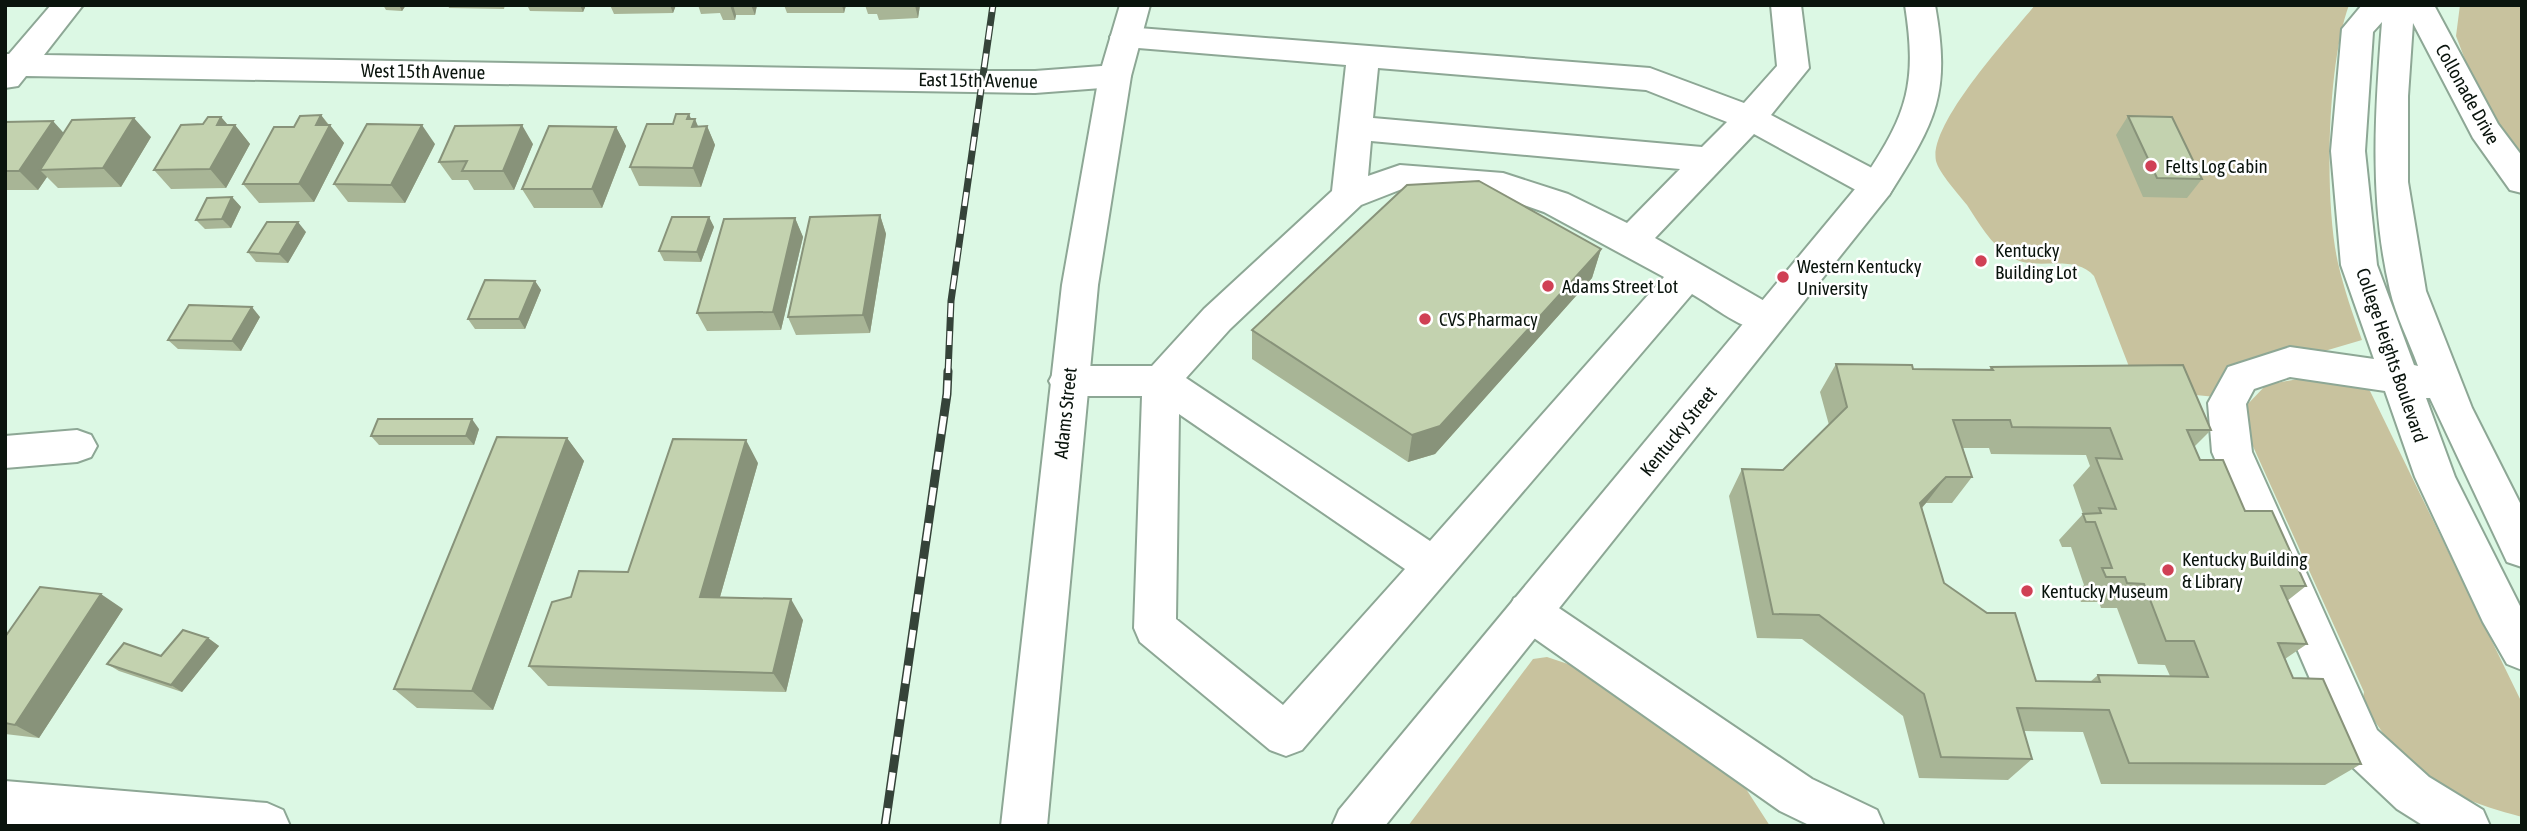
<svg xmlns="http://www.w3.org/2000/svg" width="2527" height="831" viewBox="0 0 2527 831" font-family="'Asap Condensed',sans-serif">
<rect width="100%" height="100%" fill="#dcf8e4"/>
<path fill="#c8c29e" d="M2035 5H2349C2327 64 2324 201 2338 263 2344 289 2353 315 2362 340L2328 350 2277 358 2216 397 2175 393 2133 377 2094 276C2075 254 2041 270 2017 260 1994 250 1980 225 1967 205 1959 195 1939 173 1936 161 1928 124 2011 35 2035 5Z
M2460 5H2522V166L2493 133 2456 36Z
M2319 375 2356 382 2370 391 2522 703V817C2459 800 2416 783 2378 726 2372 716 2361 705 2364 692L2247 433 2245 407 2266 385Z
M1547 657 1571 665 1739 778 1770 826H1408L1533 659Z"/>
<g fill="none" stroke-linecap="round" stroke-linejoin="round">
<defs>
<path id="minor" d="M51 5H83L44 55 981 71H1035L1115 65 1126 68 1131 76 1126 84 1115 87 1035 93 26 76 18 86 5 88V54H9Z
M1771 5H1801L1809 68 1771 115 1889 177 1894 186 1889 195 1877 198 1865 195 1754 134 1655 238 1780 310 1785 320 1780 330C1751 339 1717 308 1692 294L1302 750 1286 756 1270 750 1140 642 1134 628 1142 396H1068L1055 392 1049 381 1055 370 1068 366H1152L1204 309 1332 191 1346 65 1126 47 1115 44 1110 37 1115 30 1126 27 1650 68 1744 103 1777 66ZM1378 68 1646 90 1727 122 1702 147 1373 118ZM1371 141 1680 169 1627 223 1568 194 1503 173 1400 165 1368 176ZM1402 189 1501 197 1544 212 1664 277 1430 541 1186 378 1230 329 1361 205ZM1179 414 1405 569 1283 705 1176 619Z
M2362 5H2434L2498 124 2522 156V193L2510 190 2473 138 2413 23 2408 96V182L2426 291 2472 408 2522 507V567L2507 562 2430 398H2426L2455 477 2522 610V670L2507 664 2483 622 2415 477 2385 391 2290 377 2254 389 2246 404 2252 452 2377 730 2429 777 2483 810 2490 826H2424L2397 809 2345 760 2212 452 2208 403 2228 367 2290 347 2374 359 2341 265 2331 151 2342 29ZM2382 22C2375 111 2369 202 2390 290 2396 316 2409 341 2418 366L2414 365 2377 265 2365 151 2373 32Z
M77 430 91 435 97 446 91 457 77 462 5 468V436Z
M1529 592 1544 598 1812 779 1877 810 1884 826H1811L1780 811 1514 624 1508 611 1514 598Z
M5 781 267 803 283 810 290 826 5 825Z"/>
<path id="major" d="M1120 5H1150L1131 76 1098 285 1047 826H1001L1062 285 1099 76Z
M1905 5H1935C1951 94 1936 121 1889 195L1385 826H1332L1339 810 1865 177C1908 113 1917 82 1905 5Z"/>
</defs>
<use href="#minor" stroke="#8da795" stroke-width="4"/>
<use href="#major" stroke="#8da795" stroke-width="4"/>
<use href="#minor" fill="#fff" fill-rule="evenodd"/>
<use href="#major" fill="#fff" fill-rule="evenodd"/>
<defs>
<path id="rail-far1" d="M948 373 951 301 993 5"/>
<path id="rail" d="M885 826 947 394 948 371"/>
</defs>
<use href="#rail-far1" stroke="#354339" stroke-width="7"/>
<use href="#rail" stroke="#354339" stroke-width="9"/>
<use href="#rail-far1" stroke="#fff" stroke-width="4.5" stroke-dasharray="14" stroke-linecap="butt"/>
<use href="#rail" stroke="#fff" stroke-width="6" stroke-dasharray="18" stroke-linecap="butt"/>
</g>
<path fill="#a8b596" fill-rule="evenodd" d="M383 5H406L402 11 386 10Z
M448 5H505L504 9 449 8Z
M527 5H586L583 12 530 11Z
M610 5H676L673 13 614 14Z
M698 5H757L755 15H736L735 20H723L720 13 701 14Z
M784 5H846L844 13H787Z
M865 5H920L918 18 879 20 877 14H868Z
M689 114 691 119 698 127 707 126 715 145 701 187 639 186 630 167 673 124Z
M321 115 344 143 314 202 259 203 243 184 294 127Z
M2128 116 2202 179 2187 198 2143 197 2116 135Z
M221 117 228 125H235L250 144 226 188 171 189 154 170Z
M5 122 64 133 151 137 121 187 58 188 47 177 38 190H5Z
M616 127 626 146 602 208H534L522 189Z
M435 144 405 203 348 202 334 184Z
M533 144 514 190H474L468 180H452L439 162Z
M232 197 241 207 231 228 205 229 196 220Z
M880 215 886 234 870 333 796 335 788 317Z
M709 217 714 227 701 262 664 261 659 251Z
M795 218 803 237 781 330 707 331 697 313Z
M306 232 288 263 256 262 248 252Z
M1601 249 1592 278 1435 454 1408 462 1252 359V330Z
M535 281 541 290 525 329H475L468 319Z
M260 317 241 351 178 349 168 340Z
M1836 364 1913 369 1989 370 1991 367 2211 430 2194 447 2200 460 2245 511 2306 586 2287 601 2307 644 2285 659 2293 678 2361 764 2325 785 2101 784 2083 732 2024 731 2032 759 2008 780 1919 778 1903 716 1802 639 1757 638 1729 496 1742 469 1783 470 1829 425 1820 392ZM1963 448H1989L1991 454 2086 455 2090 466 2073 485 2083 514 2059 540 2062 547H2071L2084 585 2077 593 2081 602H2099L2101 608H2117L2138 664 2165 665 2170 676 2098 675 2090 682 2036 681 1944 583 1922 508 1926 503H1952L1972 477Z
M479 429 474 445H379L371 436Z
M567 438 584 461 493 710 417 708 394 689Z
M758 463 720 597 803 620 786 692 548 686 529 666 571 597 628 572Z
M123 609 39 738 5 734V637Z
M208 638 219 646 182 692 119 671 107 664 161 656Z"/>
<path fill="#88937a" d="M399 5H406L402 11Z
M580 5H586L583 12Z
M670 5H676L673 13Z
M730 5H733L736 15 735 20Z
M751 5H757L755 15Z
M842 5H846L844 13Z
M915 5H920L918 18Z
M689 114 693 124 695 119 703 138 707 126 715 145 701 187 693 168 687 119Z
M321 115 329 126 330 125 344 143 314 202 299 184 316 125Z
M221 117 232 130 235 125 250 144 226 188 210 169 217 125Z
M134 118 151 137 121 187 103 168Z
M53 121 70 140 40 170 47 177 38 190 19 171Z
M422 125 435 144 405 203 391 185Z
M522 125 533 144 514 190 503 171Z
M616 127 626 146 602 208 592 189Z
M232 197 241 207 231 228 222 219Z
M880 215 886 234 870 333 863 315Z
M709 217 714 227 701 262 697 252Z
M795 218 803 237 781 330 773 312Z
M298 222 306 232 288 263 279 254Z
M1601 249 1592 278 1435 454 1408 462 1412 435Z
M535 281 541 290 525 329 519 319Z
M252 307 260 317 241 351 232 341Z
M472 419 479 429 474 445 466 436Z
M567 438 584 461 493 710 472 691Z
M746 440 758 463 714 618 700 597Z
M1946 477 1926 503 1901 529 1920 503Z
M101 594 123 609 39 738 15 725Z
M791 599 803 620 786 692 773 673Z
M208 638 219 646 182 692 171 685Z"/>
<path fill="#c3d2af" stroke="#88937a" stroke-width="2" fill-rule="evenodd" d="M676 114H689L687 119H695L692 127 707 126 693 168 630 167 647 124H673Z
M321 115 316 125H330L299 184H243L274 127H294L300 116Z
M2128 116 2172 117 2202 179 2157 178Z
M208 117H221L217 125H235L210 169 154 170 181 125 203 124Z
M134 118 103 168 40 170 72 120Z
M53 121 19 171H5V122Z
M367 124 422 125 391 185 334 184Z
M522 125 503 171H462L467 161 439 162 455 126Z
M549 126 616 127 592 189H522Z
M1479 181 1601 249 1440 426 1412 435 1252 330 1407 185Z
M232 197 222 219 196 220 207 198Z
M880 215 863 315 788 317 810 217Z
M672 217H709L697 252 659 251Z
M795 218 773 312 697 313 724 219Z
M267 222H298L279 254 248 252Z
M485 280 535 281 519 319H468Z
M189 305 252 307 232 341 168 340Z
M1836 364 1912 365 1913 369 1993 370 1991 367 2183 365 2211 430H2187L2200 460H2223L2245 511H2272L2306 586H2281L2307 644 2278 643 2293 678 2323 679 2361 764 2129 763 2109 710 2017 708 2032 759 1941 757 1924 694 1819 615 1773 614 1742 469 1783 470 1847 407ZM1953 420H2010L2012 427 2110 428 2122 459 2096 458 2116 509 2099 508 2101 513 2083 514 2086 522H2095L2112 568H2102L2106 577H2125L2127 583 2144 584 2166 641H2194L2208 677 2098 675 2100 682 2036 681 2015 613H1987L1944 583 1920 503 1946 477H1972Z
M378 419H472L466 436H371Z
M497 437 567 438 472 691 394 689Z
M673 439 746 440 700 597 791 599 773 673 529 666 552 602 571 597 579 571 628 572Z
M40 587 101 594 15 725 5 723V637Z
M183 630 208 638 171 685 107 664 124 643 161 656Z"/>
<g fill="#d04055" stroke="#fff" stroke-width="2.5">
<circle cx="2151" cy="166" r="7"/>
<circle cx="1981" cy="261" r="7"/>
<circle cx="1783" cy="277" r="7"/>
<circle cx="1548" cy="286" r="7"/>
<circle cx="1425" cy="319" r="7"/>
<circle cx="2168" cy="570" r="7"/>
<circle cx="2027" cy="591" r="7"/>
</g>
<g text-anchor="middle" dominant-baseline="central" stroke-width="5" stroke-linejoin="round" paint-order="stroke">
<g font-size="19" fill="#0a140d" stroke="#fff">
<text transform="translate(423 71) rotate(1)">West 15th Avenue</text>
<text transform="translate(978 80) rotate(1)">East 15th Avenue</text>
<text transform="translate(2468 94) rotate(61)">Collonade Drive</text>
<text transform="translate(2392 355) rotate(71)">College Heights Boulevard</text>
<text transform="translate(1065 413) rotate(-84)">Adams Street</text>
<text transform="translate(1678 431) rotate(-51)">Kentucky Street</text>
</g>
<g font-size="19" fill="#0a140d" stroke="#fff" text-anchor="start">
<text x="2165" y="166">Felts Log Cabin</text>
<text x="1995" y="250">Kentucky<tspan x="1995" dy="22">Building Lot</tspan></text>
<text x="1797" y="266">Western Kentucky<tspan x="1797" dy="22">University</tspan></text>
<text x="1562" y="286">Adams Street Lot</text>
<text x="1439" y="319">CVS Pharmacy</text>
<text x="2182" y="559">Kentucky Building<tspan x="2182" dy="22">&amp; Library</tspan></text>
<text x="2041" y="591">Kentucky Museum</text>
</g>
</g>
<rect width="2527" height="831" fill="none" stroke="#0a140d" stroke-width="14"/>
</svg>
